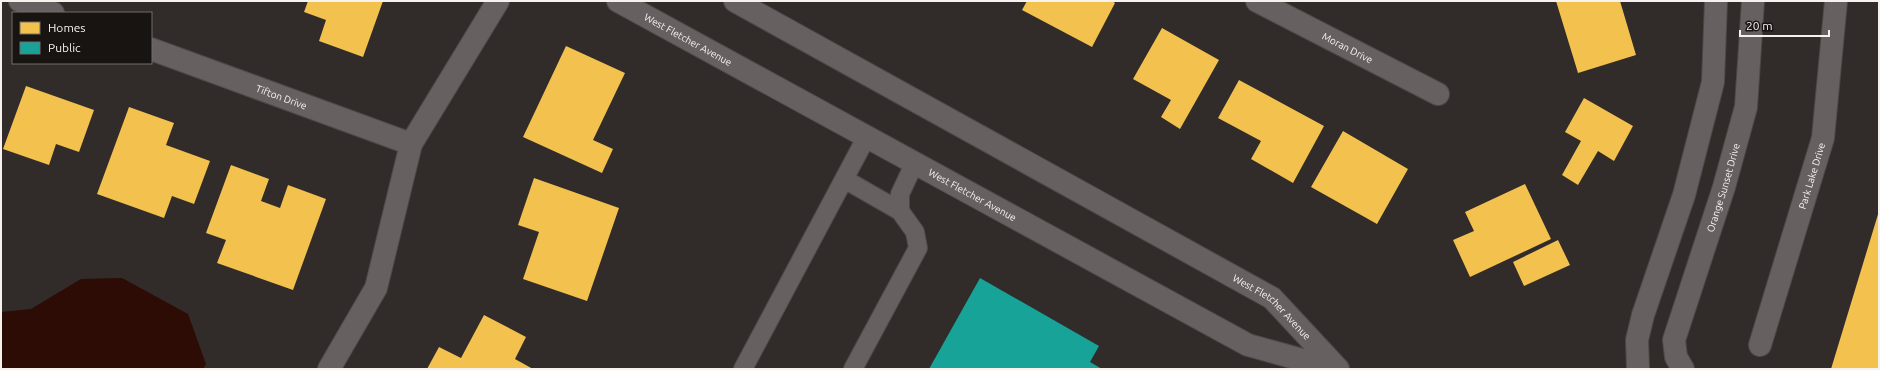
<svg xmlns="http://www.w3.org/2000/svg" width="1880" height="370" viewBox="0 0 1880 370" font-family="Ubuntu,sans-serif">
<rect width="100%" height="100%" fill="#312b2a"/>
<path fill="#2c0c04" d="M122 278 188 314 206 364 203 369H1V312L31 309 81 279Z"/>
<path fill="#f2c14e" d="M308 1H383L363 57 319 41 326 20 304 12Z
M1027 1H1112L1115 3 1092 47 1022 10Z
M1556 1H1620L1636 55 1578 73Z
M1162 28 1219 60 1180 129 1161 117 1171 100 1133 79Z
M566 46 625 73 593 140 613 149 602 173 523 137Z
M1239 80 1324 126 1293 183 1251 159 1261 141 1218 118Z
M26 86 94 110 79 152 56 144 49 165 3 149Z
M1584 98 1633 126 1614 161 1598 151 1578 185 1562 175 1581 141 1565 132Z
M129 107 174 123 166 145 210 161 194 204 172 196 164 218 97 194Z
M1343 131 1408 169 1377 224 1311 187Z
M231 165 269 179 261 201 280 208 288 185 326 199 293 290 217 263 226 240 206 233Z
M534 178 619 208 587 301 523 279 539 232 518 225Z
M1525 184 1551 239 1470 277 1453 240 1474 231 1465 212Z
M1879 211V369H1831Z
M1558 240 1570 265 1524 286 1513 262Z
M484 315 526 337 515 359 533 369H427L439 347 461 358Z"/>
<path fill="#17a398" d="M980 278 1099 346 1090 362 1102 369H929Z"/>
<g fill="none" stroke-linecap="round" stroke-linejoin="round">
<defs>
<path id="service" d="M844 179 900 211
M743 369 867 136
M853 369 918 248 915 232 900 211V194L915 162"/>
<g id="minor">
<path d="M20 1 53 13"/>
<path id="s1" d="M1257 1 1438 94"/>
<path id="s2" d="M151 49 411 144"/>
<path id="s3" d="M1760 345 1823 138 1836 1"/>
<path d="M329 369 376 288 411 144 498 1"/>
<path d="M1638 369 1637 340 1643 315 1684 195 1713 82 1716 1"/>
<path id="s4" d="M1683 369 1676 357 1674 340 1724 187 1746 107 1753 1"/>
</g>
<g id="secondary">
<path id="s5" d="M618 1 1248 345 1335 369"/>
<path id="s6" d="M735 1 1272 298 1338 369"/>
</g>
</defs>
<use href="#service" stroke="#4e4948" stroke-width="20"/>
<use href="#minor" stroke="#4e4948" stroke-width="24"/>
<use href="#secondary" stroke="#4e4948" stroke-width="24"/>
<use href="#service" stroke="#666160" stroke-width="18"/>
<use href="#minor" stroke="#666160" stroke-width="22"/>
<use href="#secondary" stroke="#666160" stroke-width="22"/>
</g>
<g text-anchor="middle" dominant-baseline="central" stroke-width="4" stroke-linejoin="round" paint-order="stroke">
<g font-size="10" fill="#f8f2ef" stroke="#181412">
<text stroke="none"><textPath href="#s5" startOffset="80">West Fletcher Avenue</textPath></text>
<text stroke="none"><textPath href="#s1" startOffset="102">Moran Drive</textPath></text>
<text stroke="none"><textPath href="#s2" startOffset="139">Tifton Drive</textPath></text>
<text stroke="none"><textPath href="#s3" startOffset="177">Park Lake Drive</textPath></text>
<text stroke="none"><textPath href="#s4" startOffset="191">Orange Sunset Drive</textPath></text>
<text stroke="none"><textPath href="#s5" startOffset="404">West Fletcher Avenue</textPath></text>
<text stroke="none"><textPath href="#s6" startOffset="619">West Fletcher Avenue</textPath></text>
</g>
</g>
<rect width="1880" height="370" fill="none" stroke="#f8f2ef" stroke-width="4"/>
<rect x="12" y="12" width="140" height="52" fill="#181412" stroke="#726d6a"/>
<rect x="20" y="22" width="20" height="12" fill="#f2c14e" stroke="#726d6a"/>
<text x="48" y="32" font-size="12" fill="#f8f2ef">Homes</text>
<rect x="20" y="42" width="20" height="12" fill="#17a398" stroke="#726d6a"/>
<text x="48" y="52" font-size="12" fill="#f8f2ef">Public</text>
<path d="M1740 30v6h89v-6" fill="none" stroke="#f8f2ef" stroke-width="2"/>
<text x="1746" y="30" font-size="12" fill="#f8f2ef" stroke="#181412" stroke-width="3" paint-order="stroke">20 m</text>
</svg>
